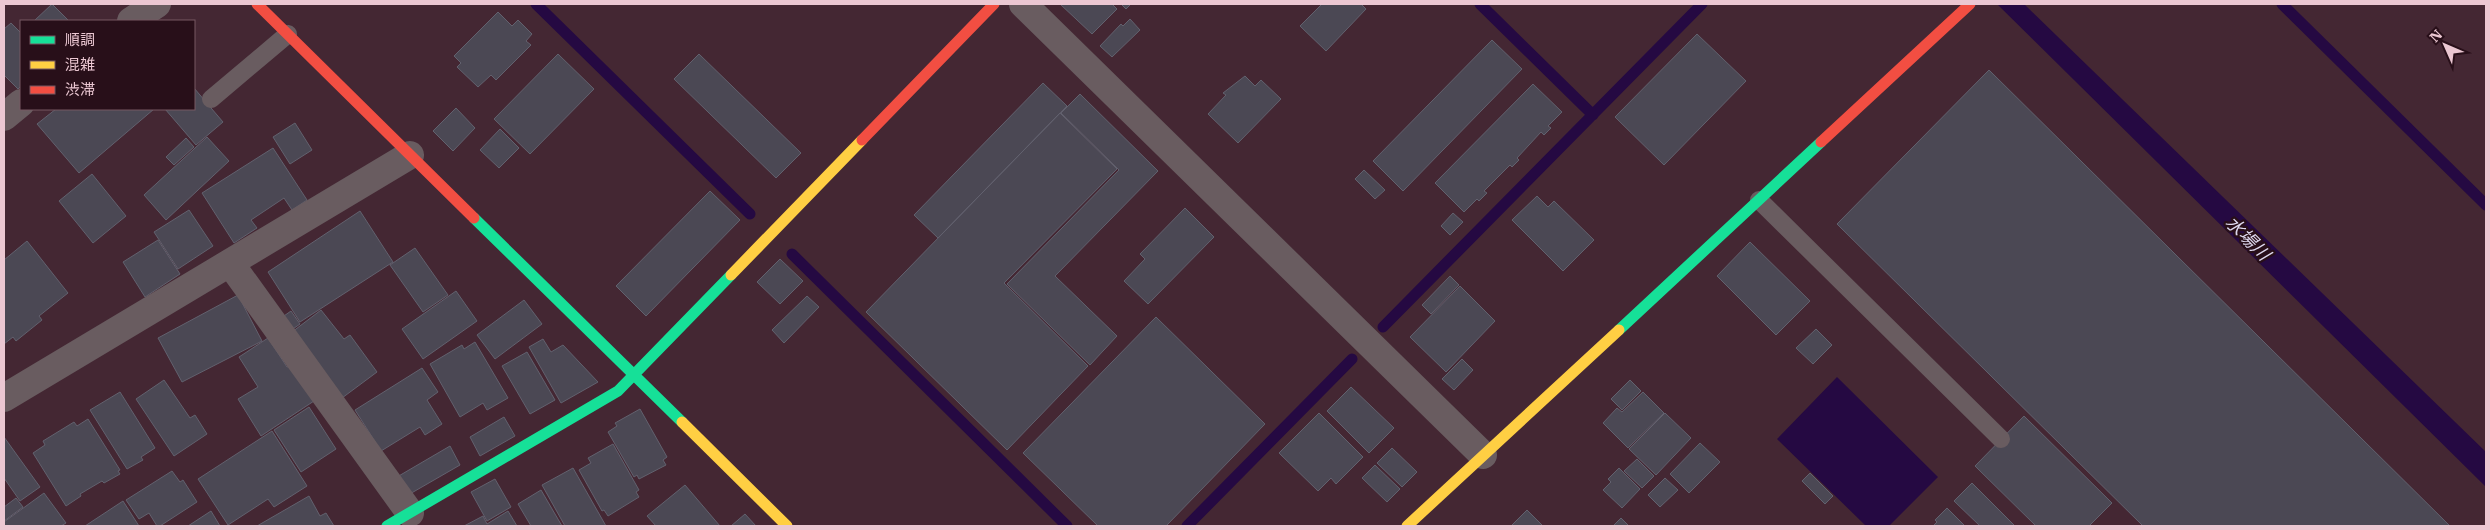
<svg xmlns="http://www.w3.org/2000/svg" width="2490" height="530" viewBox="0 0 2490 530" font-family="'IBM Plex Serif','Noto Sans JP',serif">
<rect width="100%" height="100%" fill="#442733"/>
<path fill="#250942" d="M1997 4H2024L2486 452V487Z
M1837 377 1938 477 1889 526H1866L1777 439Z"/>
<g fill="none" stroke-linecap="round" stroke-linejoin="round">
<path stroke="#250942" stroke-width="11" d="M536 4 750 214
M1480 4 1593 115
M2282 4 2486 205
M792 254 1067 526
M1383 327 1702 4
M1187 526 1352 359"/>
</g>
<path fill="#4b4854" stroke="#62616e" d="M52 4 69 21H34Z
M1060 4H1112L1117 9 1092 34Z
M1121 4H1131L1126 9Z
M1322 4H1361L1366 9 1326 51 1300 26Z
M498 12 512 26 518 20 532 34 526 41 531 45 496 80 491 75 478 87 457 67 461 63 454 56Z
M1130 19 1140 30 1112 57 1100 46 1121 24 1123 26Z
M11 23 21 33V86L18 89 4 75V29Z
M1697 34 1746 81 1664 165 1615 117Z
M1492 40 1522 69 1403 191 1373 161Z
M558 54 594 89 530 154 494 119Z
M699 54 801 153 776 178 674 79Z
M1989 70 2450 526H2143L1837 224Z
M1245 76 1255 86 1261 80 1281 99 1238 143 1208 114 1226 95 1223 93Z
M1043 83 1067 106 938 238 914 215Z
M1533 84 1562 112 1548 126 1551 128 1544 135 1541 132 1517 158 1519 160 1512 167 1510 165 1484 191 1487 193 1479 201 1477 199 1464 212 1435 183Z
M194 88 223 122 196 145 165 109H194Z
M1080 94 1158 171 1055 276 1117 336 1090 365 1007 284 1119 170 1061 113Z
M456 108 475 128 453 151 433 131Z
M56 109H154L79 173 37 124Z
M1060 113 1117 169 1004 283 1088 366 1007 450 866 312Z
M295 123 312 150 290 164 273 137Z
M500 129 519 148 499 168 480 150Z
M207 137 229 161 166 220 144 195Z
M186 138 194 147 174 165 166 157Z
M273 148 307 200 292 210 284 198 251 220 257 228 234 243 202 193Z
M1364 170 1385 190 1375 199 1355 179Z
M92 174 126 216 93 243 59 201Z
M710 191 740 220 646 316 616 286Z
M1537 196 1548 207 1554 201 1594 240 1563 271 1512 220Z
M1185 208 1214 237 1148 304 1124 281 1145 259 1140 254Z
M189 210 213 246 178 269 154 232Z
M360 211 393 262 300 322 268 272Z
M1453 213 1463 222 1450 235 1441 226Z
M158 240 180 274 145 297 123 262Z
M27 241 68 293 39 316 42 320 16 341 13 337 4 344V260Z
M1750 242 1810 301 1776 335 1717 276Z
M415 248 448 295 423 312 390 265Z
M780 259 803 281 780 304 757 282Z
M1450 276 1459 285 1431 314 1422 305Z
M1460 286 1495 321 1446 372 1410 337Z
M456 291 477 321 423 359 402 329Z
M238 295 262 341 182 382 158 338Z
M807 296 819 307 784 343 772 330Z
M524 300 542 324 495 359 477 335Z
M321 310 344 339 350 335 377 372 342 398 292 332Z
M291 311 300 324 290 331 281 318Z
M1156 317 1265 424 1166 526H1098L1023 453Z
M1816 329 1832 345 1813 364 1796 348Z
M268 338 287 367 291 366 314 401 261 436 238 399 258 387 239 357Z
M543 339 551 352 563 345 598 382 561 403 529 347Z
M475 342 508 398 487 410 483 403 460 417 430 364 462 345 464 349Z
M527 352 555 400 530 414 502 366Z
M1462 359 1473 370 1454 390 1442 379Z
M422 368 438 392 427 400 442 424 425 435 420 427 381 451 355 410Z
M164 380 190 418 195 415 207 434 174 456 136 399Z
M1630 380 1641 391 1622 410 1611 399Z
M1351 387 1394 428 1369 453 1327 411Z
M120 392 155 448 141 457 143 460 127 469 90 410Z
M1643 392 1664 413 1628 448 1603 423 1617 408 1622 412Z
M309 407 336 449 301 472 274 430Z
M640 409 667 457 663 460 666 465 639 479 637 475 634 477 608 432 617 426 615 423Z
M1319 413 1363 457 1336 484 1331 478 1318 491 1279 453Z
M1665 413 1691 438 1656 475 1629 449Z
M2024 416 2112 503 2089 526H2036L1975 466Z
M504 417 515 436 480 456 470 437Z
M88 419 120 470 118 471 120 474 104 483 102 481 80 494 81 496 66 506 33 453 45 445 43 441 74 422 77 426Z
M272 431 307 486 274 507 268 499 228 525 198 479Z
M4 437 40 487 20 501 4 478Z
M1700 443 1720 462 1689 493 1670 474Z
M613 444 639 490 636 492 639 497 608 516 604 510 602 511 579 470 591 463 588 458Z
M450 446 460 465 408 495 397 477Z
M1392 448 1417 472 1402 487 1377 463Z
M1637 459 1654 476 1642 488 1624 471Z
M1375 465 1400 489 1387 502 1362 478Z
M573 468 606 526H565L542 485Z
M1619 468 1640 489 1622 508 1603 490 1611 482 1608 479Z
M172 471 180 482 183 480 197 502 160 526H157L149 513 139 519 126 500Z
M1810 473 1833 496 1825 504 1802 481Z
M1665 478 1678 490 1660 507 1648 495Z
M495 479 511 507 487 521 471 492Z
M1972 483 2015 526H1980L1954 501Z
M685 485 720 526H656L647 516Z
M541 490 562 526H531L518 504Z
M44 493 66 523 61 526H4V522Z
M309 496 320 516 326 513 334 526H257Z
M16 498 23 507 4 521V507Z
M123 501 139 526H85Z
M1947 508 1965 526H1933L1937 522 1935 520Z
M1527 510 1543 526H1511Z
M211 511 220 526H188Z
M508 511 517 526H464L483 516 487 524Z
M745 514 756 526H731Z
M1621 518 1629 526H1613Z"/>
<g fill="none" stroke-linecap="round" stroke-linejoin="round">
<path stroke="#695c60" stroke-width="18" d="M211 99 288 34
M1759 200 2001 439"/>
<path stroke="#695c60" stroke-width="28" d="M1023 4 1483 455
M131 21 157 4
M4 117 21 103
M230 263 410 513
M4 398 410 155"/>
<path stroke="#16e098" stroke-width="11" d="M474 218 682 422
M1619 330 1821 142
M387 526 618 391 731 275"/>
<path stroke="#ffcf43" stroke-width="11" d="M731 275 862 140
M682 422 787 526
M1407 526 1619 330"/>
<path stroke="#f24e42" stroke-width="11" d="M257 4 474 218
M862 140 994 4
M1821 142 1970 4"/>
</g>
<g text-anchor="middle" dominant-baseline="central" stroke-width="4.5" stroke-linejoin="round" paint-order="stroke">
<g font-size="18" font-style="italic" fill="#ded8ef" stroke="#280f19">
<text transform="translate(2248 238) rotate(45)">水場川</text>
</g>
</g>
<rect width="2490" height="530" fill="none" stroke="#ebc7d2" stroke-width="10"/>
<rect x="20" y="20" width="175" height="90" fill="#280f19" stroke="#765963"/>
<rect x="30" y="36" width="25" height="8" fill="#16e098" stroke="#765963"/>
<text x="65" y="45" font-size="15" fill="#ebc7d2">順調</text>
<rect x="30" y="61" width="25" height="8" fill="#ffcf43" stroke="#765963"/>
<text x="65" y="70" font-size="15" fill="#ebc7d2">混雑</text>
<rect x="30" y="86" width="25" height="8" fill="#f24e42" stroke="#765963"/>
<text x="65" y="95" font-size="15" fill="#ebc7d2">渋滞</text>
<g transform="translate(2445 45) rotate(315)" stroke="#280f19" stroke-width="4" paint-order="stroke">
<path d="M0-4L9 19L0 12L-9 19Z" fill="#ebc7d2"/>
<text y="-8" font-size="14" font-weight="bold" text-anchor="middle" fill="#ebc7d2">N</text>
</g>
</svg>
